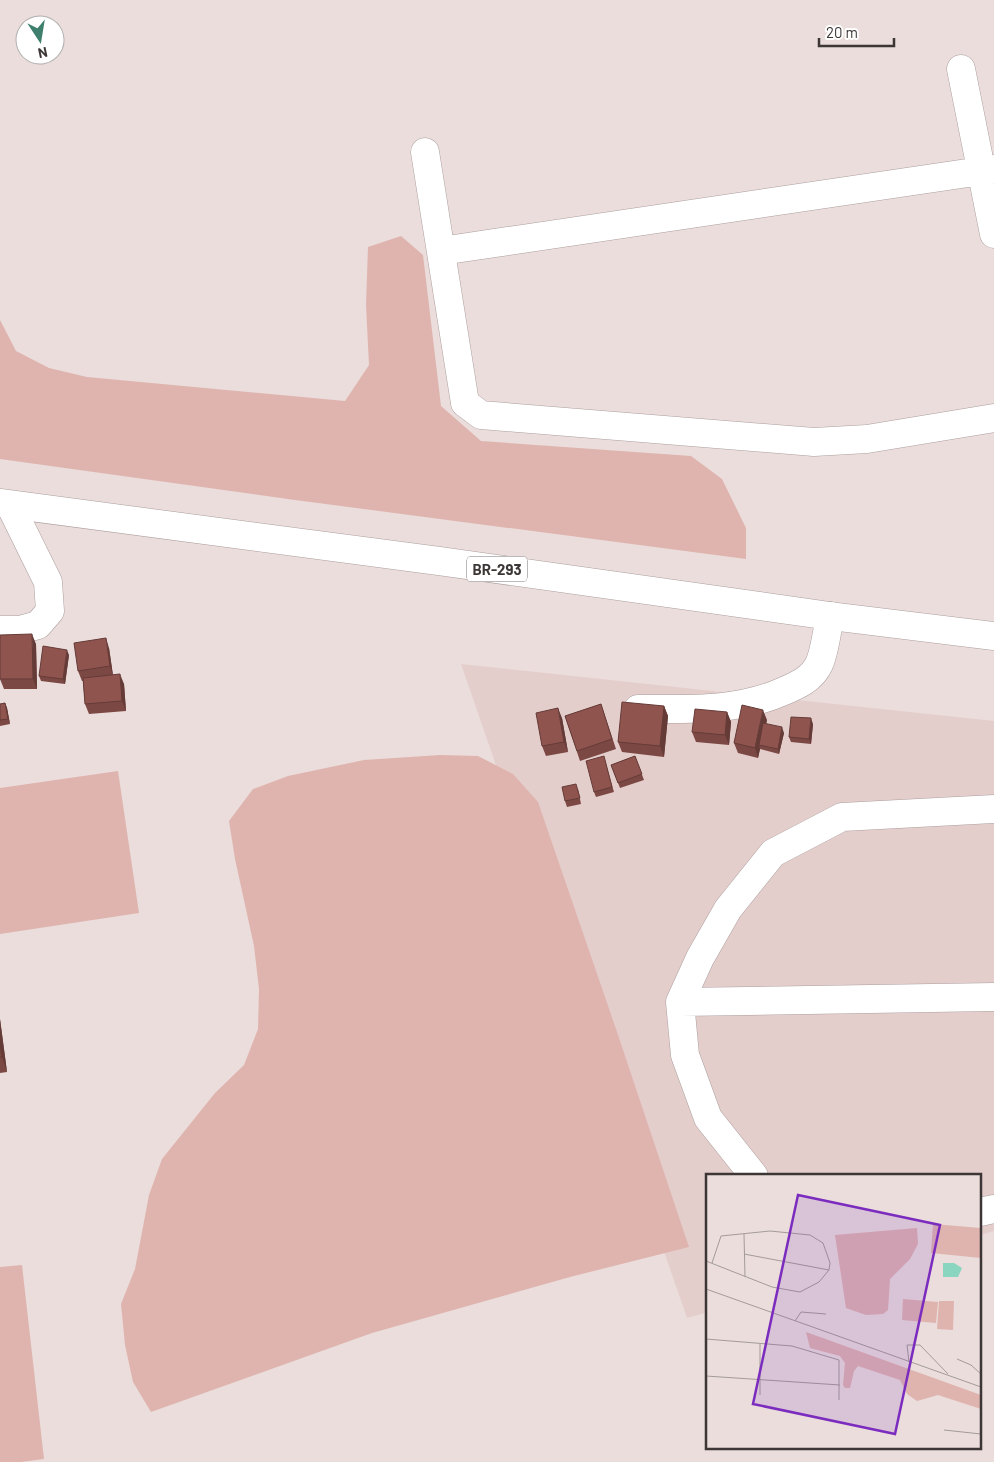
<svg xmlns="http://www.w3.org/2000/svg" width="994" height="1462" viewBox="0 0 994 1462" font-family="Barlow,sans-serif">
<rect width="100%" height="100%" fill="#eadddb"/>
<path fill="#e4cecc" d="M461 664 994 721V1231L980 1235V1176H708V1312L687 1318Z"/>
<path fill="#dfb4af" d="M401 236 423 255 441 406 481 441 691 456 722 479 746 528V559L295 500 0 459V320L16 351 49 368 87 377 345 401 369 365 366 305 368 247Z
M440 755 478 756 513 774 538 802 616 1029 689 1247 570 1277 372 1333 151 1412 133 1382 125 1345 121 1304 135 1269 149 1195 162 1159 215 1093 244 1065 258 1029 259 989 254 946 235 859 229 821 253 789 288 776 364 760Z
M118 771 139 913 0 934V788Z
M22 1265 44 1459 21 1462H0V1267Z"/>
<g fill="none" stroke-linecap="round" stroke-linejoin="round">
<defs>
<path id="minor" d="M961 69 994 234
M425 152 465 403 481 415 814 442 867 439 994 418
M441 251 994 169
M0 630H20L38 625 50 611 48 582 10 505
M638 709C688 709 737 712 784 691 798 685 812 679 819 664 825 651 827 630 830 616
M680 1002 994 997
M754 1176 708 1118 685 1055 680 1002 700 958 728 909 773 853 842 817 994 809
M980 1212 994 1209"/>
<path id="highway" d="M0 503 439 561 830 616 994 636"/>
</defs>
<use href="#minor" stroke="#ac9f9e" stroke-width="29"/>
<use href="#highway" stroke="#ac9f9e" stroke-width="29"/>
<use href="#minor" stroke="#fff" stroke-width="28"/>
<use href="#highway" stroke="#fff" stroke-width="28"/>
</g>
<path fill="#7c4844" d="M36 644 37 689H4L0 679Z
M109 648 113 675 124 684 126 711 89 714 85 704 83 681H82L78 671Z
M69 655 65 684 41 681 39 676Z
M5 703 7 708 10 724 0 726V704Z
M601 704 616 749 580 761 565 716Z
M664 706 668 716 664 757 622 752 618 742Z
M727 712 731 722 729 745 696 742 692 732Z
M562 718 568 752 546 756 542 746Z
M767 720 766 724 784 733 779 754 760 749 758 758 738 753 734 743Z
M813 724 811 744 791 742 789 737Z
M635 756 644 780 620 788 611 765Z
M605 761 614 792 596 797 594 792Z
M578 789 581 804 567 807 565 801Z
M0 1019 7 1072 0 1073Z"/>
<path fill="#653b37" d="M32 634 36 644 37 689 33 679Z
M106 638 109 648 113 676 110 666Z
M67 650 69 655 65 684 63 679Z
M120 674 124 684 126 711 122 701Z
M5 703 7 708 10 724 8 719Z
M664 706 668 716 664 757 660 746Z
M558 708 562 718 568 752 564 742Z
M763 710 767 720 761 745H759L760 749 758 758 755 748Z
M727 712 731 722 729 745 725 735Z
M811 718 813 724 811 744 809 739Z
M782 727 784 733 779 754 778 749Z
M0 1019 7 1072 2 1057 0 1045Z"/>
<path fill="#90544f" stroke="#653b37" d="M32 634 33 679H0V635Z
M106 638 110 666 78 671 74 643Z
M43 646 67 650 63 679 39 676Z
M120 674 122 701 85 704 83 678Z
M622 702 664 706 660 746 618 742Z
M5 703 8 719 0 720V704Z
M601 704 612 739 577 751 565 716Z
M742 705 763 710 755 748 734 743Z
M558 708 564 742 542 746 536 713Z
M695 709 727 712 725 735 692 732Z
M791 717 811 718 809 739 789 737Z
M763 723 782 727 778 749 759 745Z
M604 756 612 787 594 792 586 761Z
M635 756 642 774 618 783 611 765Z
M576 784 580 798 565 801 562 787Z
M0 1045 2 1057H0Z"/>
<g text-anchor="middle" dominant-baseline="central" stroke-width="5" stroke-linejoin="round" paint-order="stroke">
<rect fill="#fff" stroke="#767372" stroke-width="1" x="467" y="556.5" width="60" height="25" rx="4"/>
<g font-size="15" font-weight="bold" fill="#3c3736">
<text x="497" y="569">BR-293</text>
</g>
</g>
<g transform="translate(706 1174)">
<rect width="275" height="275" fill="#eadddb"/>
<path d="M227 50 275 54V84L225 79ZM211 54 212 70 204 85 184 105 182 136 177 140 160 141 140 134 129 61ZM197 125 232 128 230 149 196 146ZM233 127H248L247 156 231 155ZM100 158 275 221V235L232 221 211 227 201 220 194 206 152 192 148 197 144 214H139L137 211 139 189 134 182 104 174Z" fill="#dfb4af"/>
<path d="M237 89H248L256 94 252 103H237Z" fill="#89d5bf"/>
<path fill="none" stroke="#a49b99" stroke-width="1" d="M38 60 39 103M38 80 123 96M0 87 66 113 94 118 113 108 123 96 124 89 117 69 104 61 64 57 15 62 6 89M0 115 275 213M89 147 95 138 120 140M0 165 86 172 133 186V226M54 170V221M251 185 265 191 275 200M203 188 201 171H214L242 200M0 202 134 211M238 256 275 260"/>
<path fill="#7b2cbf" fill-opacity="0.15" stroke="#7b2cbf" stroke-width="2.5" d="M92 21 234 51 189 260 47 230Z"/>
<rect width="275" height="275" fill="none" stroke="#3c3736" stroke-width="2.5"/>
</g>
<g transform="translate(40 40) rotate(168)"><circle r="24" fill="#ffffff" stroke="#b1afaf"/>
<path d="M0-4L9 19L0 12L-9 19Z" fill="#3e7f6e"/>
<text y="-8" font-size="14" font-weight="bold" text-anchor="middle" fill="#3c3736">N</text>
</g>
<path d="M819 38v8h75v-8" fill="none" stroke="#3c3736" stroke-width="2.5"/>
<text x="826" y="38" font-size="15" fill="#3c3736" stroke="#ffffff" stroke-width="4" paint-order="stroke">20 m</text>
</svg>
